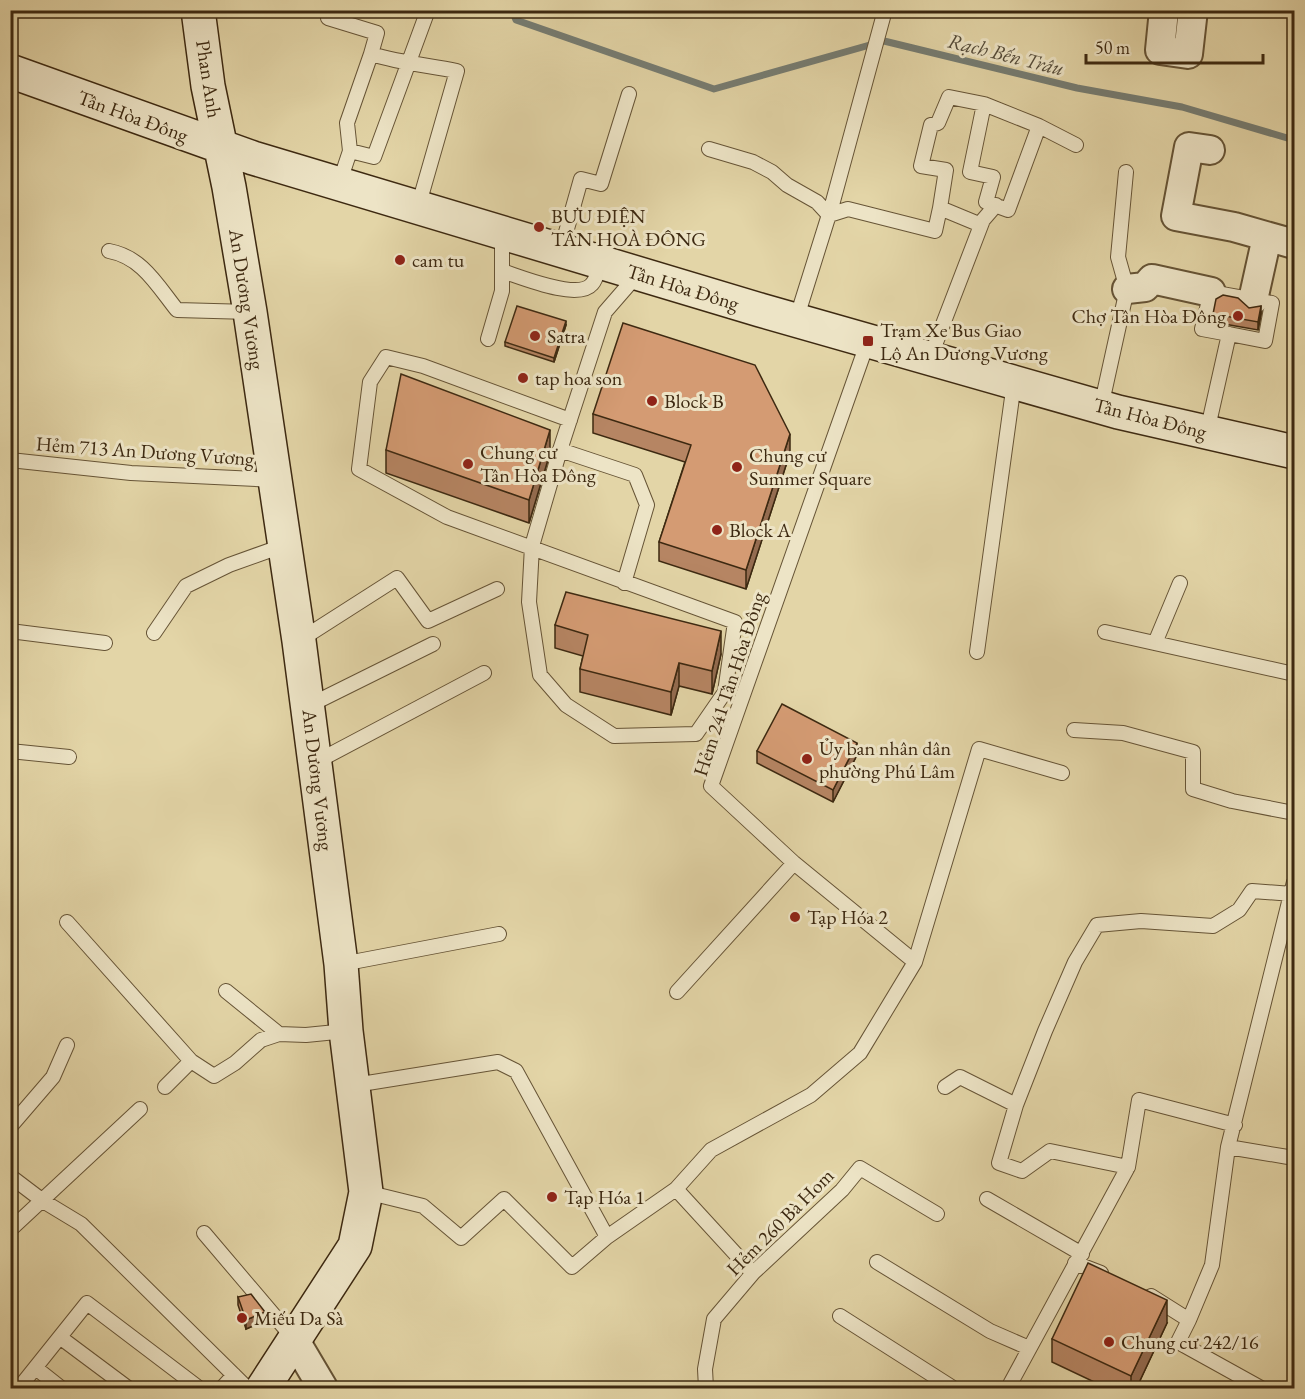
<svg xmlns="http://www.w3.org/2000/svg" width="1305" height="1399" viewBox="0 0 1305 1399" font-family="'EB Garamond',serif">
<rect width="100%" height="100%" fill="#e3d5a7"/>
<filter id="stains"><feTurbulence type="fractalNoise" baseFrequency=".00333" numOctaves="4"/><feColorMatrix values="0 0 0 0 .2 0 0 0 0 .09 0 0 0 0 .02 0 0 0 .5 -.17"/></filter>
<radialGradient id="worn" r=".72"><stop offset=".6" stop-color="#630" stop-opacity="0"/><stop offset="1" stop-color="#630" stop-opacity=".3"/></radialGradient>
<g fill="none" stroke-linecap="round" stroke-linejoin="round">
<path stroke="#767d73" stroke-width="7" d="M512 10 516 20 714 89 884 41 1077 88 1182 107 1294 140"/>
<defs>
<path id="lane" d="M328 18 377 33 371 54C401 63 426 65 457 71L418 207
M984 104 970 172 993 177 986 202 1008 210 1039 126 1076 145
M709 149 753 162 772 172 787 185 817 202 829 215 848 209 935 231 940 208 981 225
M350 151 374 157 428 10
M339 184 350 151 347 123 371 54
M940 208 946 170 921 166 931 125 938 123 949 97 984 104 1039 126
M561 250 581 179 601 184 629 94
M109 251C142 257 157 285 177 310L250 312
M502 271C521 277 578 301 592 284 597 279 598 269 600 262
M796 320 832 205 885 10
M488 339 502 291V233
M868 341 711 786 794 863 915 962
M930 358 983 220 996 205
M1101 407 1127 289 1118 257 1126 172
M570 420 423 366 386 357 370 382 359 469 447 517 735 622 725 692 696 734 614 736 566 705 540 675 529 602 532 546 560 450 605 312 638 274
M1207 432 1229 334 1265 341 1272 303 1211 292 1202 329 1229 334
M560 450 635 475 647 505 624 583
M10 460 131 473 275 480
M10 631 105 643
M1105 632 1294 674
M154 633 186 586 229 565 285 545
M300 640 397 578 428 621 497 589
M1155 643 1180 583
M977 652 1014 383
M308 706 433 644
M1074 730 1123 733 1193 752V789L1232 801 1294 813
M10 751 69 757
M316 762 484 673
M67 922 191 1061 214 1076 235 1063 261 1040 279 1034 306 1035 346 1031
M342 964 499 934
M226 991 279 1034
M677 992 794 863
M355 1085 498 1062 516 1071 607 1237
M165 1087 191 1061
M945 1087 960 1077 1016 1105
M10 1127 53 1077 67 1045
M1228 1147 1294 1158
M1128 1167 1050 1151 1022 1171 999 1163 1016 1105 1045 1031 1075 962 1097 925 1141 921 1213 926 1239 910 1252 891 1292 894
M10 1176 43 1201 81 1224 247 1388
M676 1189 753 1273
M366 1192 423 1206 461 1238 504 1199 572 1267 607 1237 676 1189 711 1150 811 1095 860 1053 915 962 979 749 1062 773
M987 1199 1082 1254
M10 1230 140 1109
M204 1233 294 1339
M877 1262 990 1331 1029 1348
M1075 1263 1101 1273
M1151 1296 1189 1320 1212 1265 1228 1147 1294 882
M840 1316 953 1388
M1189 1320 1178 1342 1261 1388
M61 1338 128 1388
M37 1369 61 1388
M19 1388 87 1303 199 1388
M222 1388 234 1375
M706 1388 705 1369 714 1319 753 1273 842 1190 860 1168 937 1214
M1008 1388 1128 1167 1139 1100 1235 1125"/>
<path id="street" d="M1164 10 1160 50 1188 54 1193 10
M1210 150 1189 147 1176 216 1234 227 1294 244
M1127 289 1145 287 1152 279 1211 292
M1253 300 1267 237
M294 1339 323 1388"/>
<path id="secondary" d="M198 10 208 86 229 187 250 312 299 641 341 964 346 1031 366 1192 355 1246 263 1388
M10 71 253 158 760 310 1118 412 1294 452"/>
</defs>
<use href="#lane" stroke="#665436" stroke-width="16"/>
<use href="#street" stroke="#665436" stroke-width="32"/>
<use href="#secondary" stroke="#3d2911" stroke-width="36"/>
<use href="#lane" stroke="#ede4c6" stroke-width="14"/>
<use href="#street" stroke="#ede4c6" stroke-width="28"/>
<use href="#secondary" stroke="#ede4c6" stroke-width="33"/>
</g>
<path fill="#b68563" stroke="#3d2911" stroke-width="1.5" d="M1249 308 1261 314 1258 330 1213 322V314Z
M566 325 554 362 505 346V342Z
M593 414 790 453 746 589 659 561V542L685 462 593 433Z
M386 450 550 453 529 523 386 473Z
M555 625 721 654 712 694 679 686 671 715 580 692V669L583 656 555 648Z
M757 751 857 755 833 802 757 763Z
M238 1297 265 1321 246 1329 238 1305Z
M1167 1323 1136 1389H1109L1052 1362V1339Z"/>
<path fill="#946c50" stroke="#3d2911" stroke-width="1.5" d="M1261 306V314L1258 330V322Z
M566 321V325L554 362V358Z
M550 430V453L529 523V500Z
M790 434V453L746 589V570Z
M721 631V654L712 694V671Z
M679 663V686L671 715V692Z
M857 743V755L833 802V790Z
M1167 1300V1323L1136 1389H1131V1376Z
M265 1312V1321L246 1329V1320Z"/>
<path fill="#d49b73" stroke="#3d2911" stroke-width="1.5" d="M1223 295 1238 298 1249 308 1261 306 1258 322 1213 314 1216 299Z
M517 306 566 321 554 358 505 342Z
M623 323 755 365 790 434 746 570 659 542 691 445 593 414Z
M401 374 550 430 529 500 386 450Z
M566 592 721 631 712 671 679 663 671 692 580 669 588 635 555 625Z
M782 704 857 743 833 790 757 751Z
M1088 1263 1167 1300 1131 1376 1052 1339Z
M251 1294 265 1312 246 1320 238 1297Z"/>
<g fill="#8f2418" stroke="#ede4c6" stroke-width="2">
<circle cx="539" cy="227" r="6"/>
<circle cx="400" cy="260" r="6"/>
<circle cx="1238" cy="316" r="6"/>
<circle cx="535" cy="336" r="6"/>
<rect x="862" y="335" width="12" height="12" rx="3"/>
<circle cx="523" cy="378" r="6"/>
<circle cx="652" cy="401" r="6"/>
<circle cx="468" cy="464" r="6"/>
<circle cx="737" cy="467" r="6"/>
<circle cx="717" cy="530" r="6"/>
<circle cx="807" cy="759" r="6"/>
<circle cx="795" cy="917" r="6"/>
<circle cx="552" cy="1197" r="6"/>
<circle cx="242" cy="1318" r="6"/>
<circle cx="1109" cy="1342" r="6"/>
</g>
<g text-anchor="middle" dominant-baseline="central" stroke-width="6" stroke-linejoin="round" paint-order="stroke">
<g font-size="20" fill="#3d2911" stroke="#ede4c6">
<text transform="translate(209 79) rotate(81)">Phan Anh</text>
<text transform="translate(133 116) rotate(20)">Tân Hòa Đông</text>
<text transform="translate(683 287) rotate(17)">Tân Hòa Đông</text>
<text transform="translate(247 299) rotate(81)">An Dương Vương</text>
<text transform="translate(1150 418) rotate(14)">Tân Hòa Đông</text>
<text transform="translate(145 451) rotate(4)">Hẻm 713 An Dương Vương</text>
<text transform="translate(729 684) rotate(-72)">Hẻm 241 Tân Hòa Đông</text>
<text transform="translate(318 780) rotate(83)">An Dương Vương</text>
<text transform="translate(780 1222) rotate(-45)">Hẻm 260 Bà Hom</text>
</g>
<g font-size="20" fill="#3d2911" stroke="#ede4c6" text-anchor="start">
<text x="551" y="216">BƯU ĐIỆN<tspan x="551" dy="23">TÂN HOÀ ĐÔNG</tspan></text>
<text x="412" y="260">cam tu</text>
<text x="1226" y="316" text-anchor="end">Chợ Tân Hòa Đông</text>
<text x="880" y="330">Trạm Xe Bus Giao<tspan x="880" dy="23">Lộ An Dương Vương</tspan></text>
<text x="547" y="336">Satra</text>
<text x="535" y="378">tap hoa son</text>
<text x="664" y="401">Block B</text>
<text x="480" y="452">Chung cư<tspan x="480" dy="23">Tân Hòa Đông</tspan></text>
<text x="749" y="455">Chung cư<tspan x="749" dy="23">Summer Square</tspan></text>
<text x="729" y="530">Block A</text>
<text x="819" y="748">Ủy ban nhân dân<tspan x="819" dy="23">phường Phú Lâm</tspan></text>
<text x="807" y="917">Tạp Hóa 2</text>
<text x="564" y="1197">Tạp Hóa 1</text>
<text x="254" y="1318">Miếu Da Sà</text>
<text x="1121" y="1342">Chung cư 242/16</text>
</g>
<g font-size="21" font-style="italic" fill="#554c3a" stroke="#ede4c6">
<text transform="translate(1006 54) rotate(14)">Rạch Bến Trâu</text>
</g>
</g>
<rect width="1305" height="1399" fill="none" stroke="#e3d5a7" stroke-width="36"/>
<rect x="12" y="12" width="1281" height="1375" fill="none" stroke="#3d2911" stroke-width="3"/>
<rect x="18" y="18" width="1269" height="1363" fill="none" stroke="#3d2911" stroke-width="1.5"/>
<path d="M1086 54v9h177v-9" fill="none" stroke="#3d2911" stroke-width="3"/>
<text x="1095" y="54" font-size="18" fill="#3d2911" stroke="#ede4c6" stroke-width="4.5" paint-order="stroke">50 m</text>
<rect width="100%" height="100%" filter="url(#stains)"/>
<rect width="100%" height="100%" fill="url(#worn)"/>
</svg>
